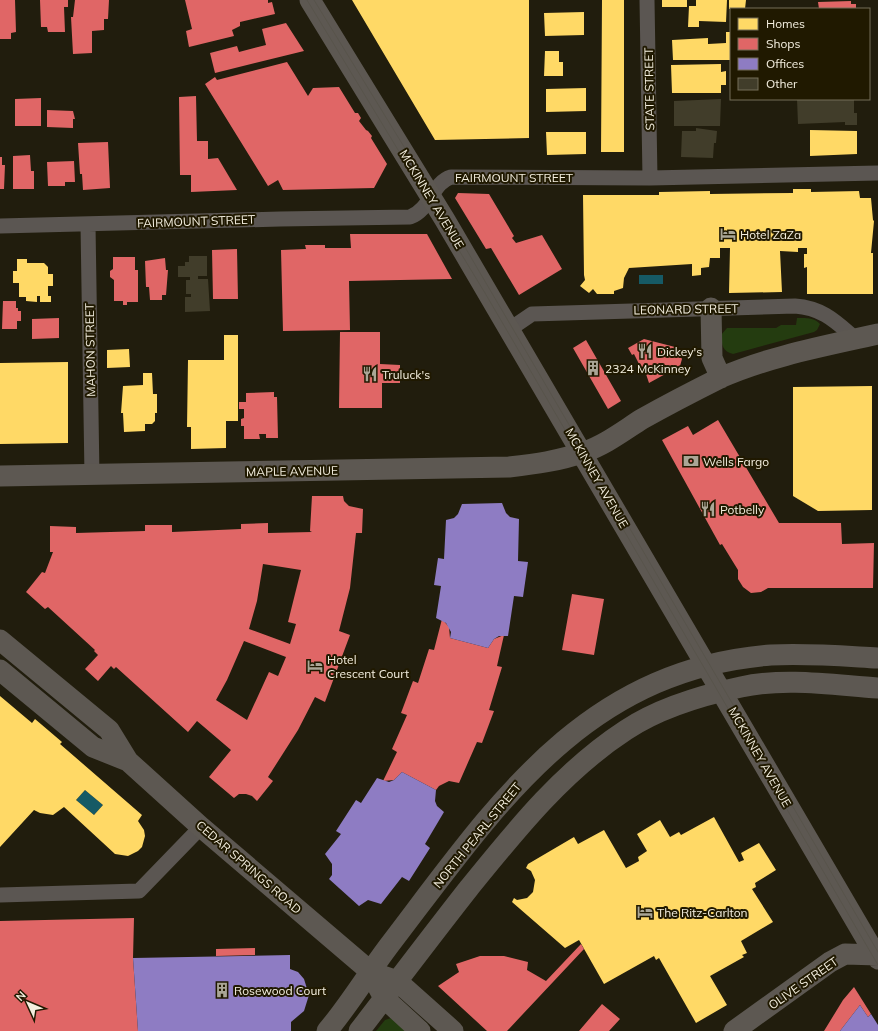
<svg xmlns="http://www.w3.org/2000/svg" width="878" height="1031" viewBox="0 0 878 1031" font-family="Mulish,sans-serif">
<rect width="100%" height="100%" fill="#211d0d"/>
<path fill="#243c10" d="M797 318C805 318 814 317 820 324L817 330 814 332 733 354C722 351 722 345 721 335L727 328H776L781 325H796Z
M391 1018 410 1031H376L385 1020Z"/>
<path fill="#165a65" d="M639 275H663V284H639Z
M85 790 103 805 94 815 76 800Z"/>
<path fill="#ffd966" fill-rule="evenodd" d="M352 0H529V138L435 140Z
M602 0H624V152H601Z
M662 0H687V7H662Z
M696 0H727L726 22 699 21V27H688L689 6H696Z
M729 0H746L745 9H729Z
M584 12V35L545 36 544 13Z
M726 32H731V60H673L672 40 708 38V44L726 43Z
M545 51H559V62H563V76H544Z
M721 64V72L726 71V85H721V93H672L671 65Z
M586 88V111L546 112V89Z
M810 130 857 131V154L810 156Z
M546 132H586V154L547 155Z
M793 189H811V192L859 191 860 198H871L873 220 874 221 871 253H873V294H807V267L804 268V254H807V248H798V252L780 251 782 292 729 293 730 248H720V258H710L709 267 701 268V275L692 276V264L629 268 624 278 623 288 614 291V294H597L593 289 589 293 580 286 585 280 584 275 583 195H659V192L710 191V194L793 193Z
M17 259H27V263H44L48 267V274H53V286H48V296H51V302H40V296H37V302L26 301V297H19V283H13V271H17Z
M224 335H238V421H226V448L191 449V427H187L188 360H224Z
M129 349 130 367 107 368V350Z
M68 362V443L0 444V363Z
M143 373H152L153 394H157V413H155V421L152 424H145V431L124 432 123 413H121L123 386 143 385Z
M872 386V510L818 511 793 496V387Z
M0 696 32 723 35 719 62 742 60 744 142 815 138 821 144 830 145 836 142 847 138 851 128 856 115 854 64 807 53 815 40 813 34 810 0 847ZM85 790 103 805 94 815 76 800Z
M714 817 739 862 744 860 741 853 759 843 776 870 755 883 756 887 752 889 773 922 741 941 747 953 742 955 744 957 710 976 727 1005 696 1023 659 958 656 960 654 956 604 984 579 940 565 948 512 902 514 898 517 900 527 898 533 892 535 880 531 871 526 868 528 864 574 837 578 844 604 830 626 868 639 861 638 857 647 851 637 834 660 820 670 837 679 832 681 835Z"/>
<path fill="#e06666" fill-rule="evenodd" d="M0 0H15L16 32 11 33V39H0Z
M40 0H68V7H64L65 32H48L47 27H41Z
M75 0H109L108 19H104V30L92 31V53L73 54 71 17H73Z
M185 0H268V3L272 2 275 14 240 22V26L232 30 234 36 189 47 186 31 192 29Z
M851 1V4H856V9H819L818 2Z
M286 23 304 51 215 73 210 53 237 46 239 52 266 45 262 29Z
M287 62 308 96 313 88 339 87 355 113H358L361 118 359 121 366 130 368 131 372 136 371 138 387 164 374 188 283 190 278 180 268 186 205 84 215 77 217 80Z
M196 96 197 141H208V159L218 158 237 190 191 192V175H180L179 97Z
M41 98V126H15V99Z
M47 110 73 111 75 119H73V128L47 127Z
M108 142 110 188 83 190 82 174H80L78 143Z
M30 155 31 171H34V189H13V156Z
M0 157H2V165H5L4 189H0Z
M74 161 75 182H65V186H48L47 162Z
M458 193 489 194 514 236 512 238 516 243 542 235 562 269 519 295 491 248 486 249 455 198Z
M350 234H427L452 279 349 281 350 330 283 331 281 250 306 249 305 245H325V248H351Z
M237 249 238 299H213L212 250Z
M113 257H135V270H138V302H127V305H123V301H114V280L110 277V271L113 269Z
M165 258 166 270H168L166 295H162V300H150L149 287H146L145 261Z
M3 301H16V308H18V311H21V321H17V329H2Z
M59 318V338L32 339V319Z
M340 332H380V364L400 365V383H382V408H339Z
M644 339 675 347 682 359 680 366 649 383 645 371 643 372 634 354 632 355 628 348Z
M586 340 621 401 608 409 573 348Z
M274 392V397H277L278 438H266V434H259L260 439H244V426H241V419L244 418V409H239V402H246V393Z
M718 420 779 523H841L842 544 874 543 873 588H768L761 592 751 593 743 587 738 579V570L722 544 720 545 662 440 688 426 693 435Z
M312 496H343L344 501 349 506 363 509 362 533H356L350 588 339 631 350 635 325 702 315 697 298 730 268 777 273 781 257 801 252 796 246 794H239L234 798 209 777 231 750 197 721 188 732 116 667 114 669 111 666 98 681 85 669 98 655 94 651 95 650 48 607 45 609 26 592 42 572 45 573 53 552H50V526L76 527V533L145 531V525H172V532L241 529V524L268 523V533L312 532 310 531ZM263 564 301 570 288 622 296 624 290 644 249 629 257 601ZM244 641 286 657 278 676 269 672 247 720 216 700 227 680Z
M572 594 604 599 594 655 562 650Z
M442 619 449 627 450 638 488 648 494 639 504 635 497 666 502 667 489 710 494 711 482 743 477 742 459 783 449 781 439 786 436 790 402 772 394 780 383 781 397 752 392 749 407 715 401 713 413 681 418 683 429 649 434 650Z
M134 918 133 958 138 1031H0V921Z
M581 944 584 949 507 1031H487L438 986 459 972 456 964 480 956H504L528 962 527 970 546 981Z
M255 948V955L216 956V949Z
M854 987 871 1014 868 1017 860 1005 840 1031H824L843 1000Z
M602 1004 620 1019 609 1031H579Z"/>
<path fill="#8e7cc3" d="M502 503 506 513 510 517 519 519 518 561 528 562 523 597 514 596 508 636H499L494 639 488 648 450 638 451 632 446 623 436 618 441 586 434 585 438 558 444 559 446 520 454 518 458 514 462 504Z
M402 772 436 790 435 801 437 806 444 812 425 844 430 848 409 881 402 877 381 904 368 900 359 906 329 879 332 875V864L325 854 341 834 336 831 356 800 361 803 377 778 389 782 394 780Z
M290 955V969L298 972 304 979 309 995 304 1011 291 1022V1031H138L133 958Z
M860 1005 868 1017 871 1014 878 1025V1031H840Z"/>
<path fill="#413d2a" d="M721 99 720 126H674V101Z
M797 99H854V113H857V125H845V122L798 124Z
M696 128 717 131 716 143H714L713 158 681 157 682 131H696Z
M189 256H207V276H198V279H208L210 311 185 312V297H191V294H186V280H190V277H178V266H185V262H189Z"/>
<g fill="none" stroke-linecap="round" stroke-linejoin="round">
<path stroke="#5b5652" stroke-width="15" d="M647 0 650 178
M88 225 92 476
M0 226 280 219 410 217C431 209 432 183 451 177L650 178 878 173
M510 329 532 314 795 306C823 308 836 322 856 339
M0 895 139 891 201 827"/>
<path stroke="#5d5852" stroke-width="21" d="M310 0 445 220 878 959
M711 308 712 358 721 378
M0 476 509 467C535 464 559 461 584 452 605 445 623 431 642 419 667 405 694 391 720 378 770 356 825 346 878 334
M0 640 109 730 128 761 201 827 371 972 397 981 453 1031
M0 670 93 747 128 761
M378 987 384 998 420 1031
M327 1031C349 1005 367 975 388 947 493 810 581 670 771 655 807 653 842 656 878 658
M359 1031C396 983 432 935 469 888 516 830 563 771 626 730 659 708 703 695 741 687 785 677 834 685 878 688
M734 1031 830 962 845 954 878 955"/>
<path stroke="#58544b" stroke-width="1" d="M307 0 485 293 878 965
M314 0 452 225 878 952"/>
</g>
<defs>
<symbol id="hotel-bare" viewBox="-9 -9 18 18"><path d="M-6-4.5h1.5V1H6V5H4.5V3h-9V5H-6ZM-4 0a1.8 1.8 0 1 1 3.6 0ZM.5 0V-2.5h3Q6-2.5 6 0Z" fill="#aaa696" stroke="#201900" stroke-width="2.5" paint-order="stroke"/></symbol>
<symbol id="restaurant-bare" viewBox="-9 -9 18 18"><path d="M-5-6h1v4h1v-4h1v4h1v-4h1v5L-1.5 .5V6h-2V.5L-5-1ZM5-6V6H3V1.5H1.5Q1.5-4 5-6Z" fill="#aaa696" stroke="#201900" stroke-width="2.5" paint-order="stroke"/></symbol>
<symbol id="building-bare" viewBox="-9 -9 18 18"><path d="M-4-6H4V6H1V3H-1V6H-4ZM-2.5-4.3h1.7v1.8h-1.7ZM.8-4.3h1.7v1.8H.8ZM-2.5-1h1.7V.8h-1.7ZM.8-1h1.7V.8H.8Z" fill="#aaa696" stroke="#201900" stroke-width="2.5" paint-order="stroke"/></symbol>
<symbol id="bank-bare" viewBox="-9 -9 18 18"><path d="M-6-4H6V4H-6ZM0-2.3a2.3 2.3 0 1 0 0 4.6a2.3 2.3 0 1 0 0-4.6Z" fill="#aaa696" stroke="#201900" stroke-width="2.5" paint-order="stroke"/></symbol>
</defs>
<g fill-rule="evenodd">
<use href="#hotel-bare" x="717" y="223" width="22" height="22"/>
<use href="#restaurant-bare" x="634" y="340" width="22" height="22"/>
<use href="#building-bare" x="582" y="357" width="22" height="22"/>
<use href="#restaurant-bare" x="359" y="363" width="22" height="22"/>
<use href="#bank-bare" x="680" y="450" width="22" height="22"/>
<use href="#restaurant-bare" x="697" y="498" width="22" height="22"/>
<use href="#hotel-bare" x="304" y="655" width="22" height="22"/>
<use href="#hotel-bare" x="634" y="901" width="22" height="22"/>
<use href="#building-bare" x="211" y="979" width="22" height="22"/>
</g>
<g text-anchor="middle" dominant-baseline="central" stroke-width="4" stroke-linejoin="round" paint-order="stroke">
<g font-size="12" fill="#f4efdf" stroke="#201900">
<text transform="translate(649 89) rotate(-91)">STATE STREET</text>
<text x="514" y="177">FAIRMOUNT STREET</text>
<text transform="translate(432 199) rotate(59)">MCKINNEY AVENUE</text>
<text transform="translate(196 221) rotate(-2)">FAIRMOUNT STREET</text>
<text transform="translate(686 309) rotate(-1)">LEONARD STREET</text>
<text transform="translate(90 350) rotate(-91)">MAHON STREET</text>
<text transform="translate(292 471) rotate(-1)">MAPLE AVENUE</text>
<text transform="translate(597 478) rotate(60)">MCKINNEY AVENUE</text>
<text transform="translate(760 757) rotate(60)">MCKINNEY AVENUE</text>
<text transform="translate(477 835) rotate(-51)">NORTH PEARL STREET</text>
<text transform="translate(249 867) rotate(41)">CEDAR SPRINGS ROAD</text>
<text transform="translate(803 983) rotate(-35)">OLIVE STREET</text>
</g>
<g font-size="12" fill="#f4efdf" stroke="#201900" text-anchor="start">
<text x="740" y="234">Hotel ZaZa</text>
<text x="657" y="351">Dickey's</text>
<text x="605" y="368">2324 McKinney</text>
<text x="382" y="374">Truluck's</text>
<text x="703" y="461">Wells Fargo</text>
<text x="720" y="509">Potbelly</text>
<text x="327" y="659">Hotel<tspan x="327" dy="14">Crescent Court</tspan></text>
<text x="657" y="912">The Ritz-Carlton</text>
<text x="234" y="990">Rosewood Court</text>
</g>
</g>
<rect x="730" y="8" width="140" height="92" fill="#201900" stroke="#756f59"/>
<rect x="738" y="18" width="20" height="12" fill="#ffd966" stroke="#756f59"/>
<text x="766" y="28" font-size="12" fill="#f4efdf">Homes</text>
<rect x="738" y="38" width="20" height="12" fill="#e06666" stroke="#756f59"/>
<text x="766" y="48" font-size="12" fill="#f4efdf">Shops</text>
<rect x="738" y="58" width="20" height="12" fill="#8e7cc3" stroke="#756f59"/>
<text x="766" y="68" font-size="12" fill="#f4efdf">Offices</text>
<rect x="738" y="78" width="20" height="12" fill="#413d2a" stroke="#756f59"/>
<text x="766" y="88" font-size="12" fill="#f4efdf">Other</text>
<g transform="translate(28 1003) rotate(314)" stroke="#201900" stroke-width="3" paint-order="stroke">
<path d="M0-3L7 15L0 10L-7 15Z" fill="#f4efdf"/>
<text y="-6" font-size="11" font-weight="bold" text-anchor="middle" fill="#f4efdf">N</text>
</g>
</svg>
